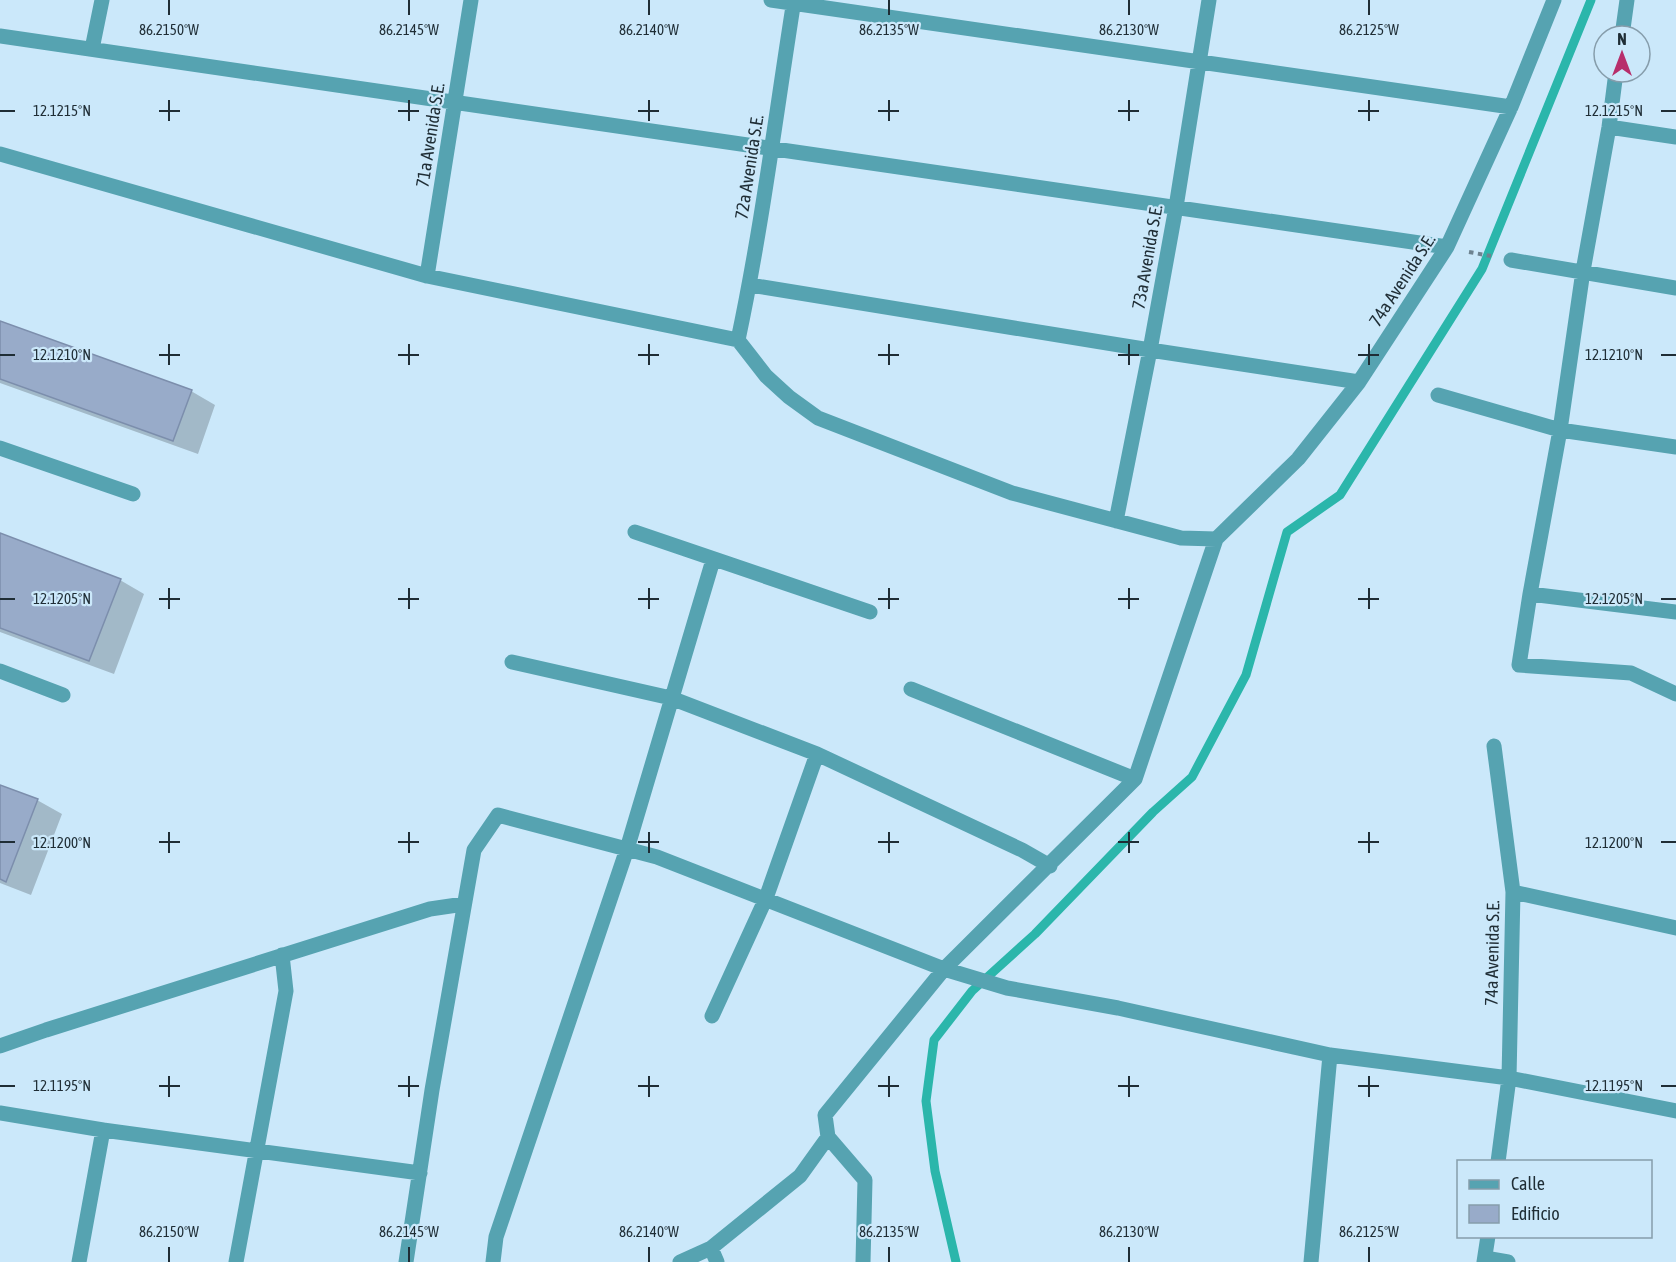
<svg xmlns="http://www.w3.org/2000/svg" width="1676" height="1262" viewBox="0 0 1676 1262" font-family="'Asap Condensed',sans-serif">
<rect width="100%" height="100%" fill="#cbe8fa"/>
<path fill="#0003" d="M0 323 191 391 215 405 198 454 0 383Z
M0 535 120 580 144 594 114 674 0 632Z
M0 786 37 800 62 814 31 895 0 883Z"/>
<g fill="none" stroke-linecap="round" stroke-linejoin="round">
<path stroke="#2bb6ab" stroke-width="9" d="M956 1262 935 1171 926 1101 934 1040 972 991 1035 934 1153 812 1192 777 1246 675 1287 532 1340 495 1482 269 1591 0"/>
</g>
<path fill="#98abc9" stroke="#7c8eac" stroke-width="1.5" d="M0 321 192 390 173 441 0 379Z
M0 533 121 579 89 661 0 628Z
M0 785 38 799 6 882 0 879Z"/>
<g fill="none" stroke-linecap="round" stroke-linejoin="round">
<path stroke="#6e8390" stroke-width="4" stroke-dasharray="4.5 4.5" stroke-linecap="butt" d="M1469 252 1491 256"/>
<path stroke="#56a3b1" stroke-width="15" d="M0 448 133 494
M0 671 63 695"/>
<path stroke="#56a3b1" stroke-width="15" d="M771 0 1511 107
M0 36 1447 247
M1622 36 1627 0
M92 49 102 0
M1616 72 1609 127 1583 271 1560 430 1530 594 1519 665 1631 673 1676 694
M1609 127 1676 137
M0 154 427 276 738 340 766 376 789 397 818 418 1012 493 1181 538 1216 539
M1511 260 1676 288
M427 276 471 0
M750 285 1150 350 1359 382
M738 340C762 227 776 113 794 0
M1438 395 1560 430 1676 447
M1116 521 1150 350 1176 207 1209 0
M635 532 870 612
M1530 594 1676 612
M512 662 671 698 817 754 1022 850 1050 866
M911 689 1135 779
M1494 746 1513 892 1509 1078 1498 1162
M1513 892 1676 928
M712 1016 766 898 817 754
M0 1046 46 1030 430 909 464 904
M0 1113 103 1130 420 1173
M828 1137 865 1180 863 1262
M711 1248 717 1262
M1485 1258 1508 1262
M79 1262 103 1130
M236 1262 286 991 282 955
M406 1262 432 1090 474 850 498 815 657 857 944 969 1007 988 1118 1008 1330 1055 1509 1078 1676 1111
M493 1262 496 1237 627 849 713 560
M680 1262 711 1248 800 1176 828 1137 825 1115 944 969 1135 779 1216 539 1298 459 1359 382 1447 247 1511 107 1554 0
M1311 1262 1330 1055
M1484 1262 1488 1236"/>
</g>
<path fill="none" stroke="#1f2d35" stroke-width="2" d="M169 0V15M409 0V15M649 0V15M889 0V15M1129 0V15M1369 0V15M169 100V121M409 100V121M649 100V121M889 100V121M1129 100V121M1369 100V121M0 111H15M159 111H180M398 111H419M638 111H659M878 111H899M1118 111H1139M1358 111H1379M1661 111H1676M169 344V365M409 344V365M649 344V365M889 344V365M1129 344V365M1369 344V365M0 355H15M159 355H180M398 355H419M638 355H659M878 355H899M1118 355H1139M1358 355H1379M1661 355H1676M169 588V609M409 588V609M649 588V609M889 588V609M1129 588V609M1369 588V609M0 599H15M159 599H180M398 599H419M638 599H659M878 599H899M1118 599H1139M1358 599H1379M1661 599H1676M169 832V853M409 832V853M649 832V853M889 832V853M1129 832V853M1369 832V853M0 842H15M159 842H180M398 842H419M638 842H659M878 842H899M1118 842H1139M1358 842H1379M1661 842H1676M169 1076V1097M409 1076V1097M649 1076V1097M889 1076V1097M1129 1076V1097M1369 1076V1097M0 1086H15M159 1086H180M398 1086H419M638 1086H659M878 1086H899M1118 1086H1139M1358 1086H1379M1661 1086H1676M169 1247V1262M409 1247V1262M649 1247V1262M889 1247V1262M1129 1247V1262M1369 1247V1262"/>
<g text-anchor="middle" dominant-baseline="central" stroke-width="4.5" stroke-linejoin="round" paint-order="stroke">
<g font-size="18" fill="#1f2d35" stroke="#cbe8fa">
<text transform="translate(430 135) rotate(-81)">71a Avenida S.E.</text>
<text transform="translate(749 167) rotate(-81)">72a Avenida S.E.</text>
<text transform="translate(1147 257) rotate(-80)">73a Avenida S.E.</text>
<text transform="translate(1402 280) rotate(-57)">74a Avenida S.E.</text>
<text transform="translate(1492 953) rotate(-89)">74a Avenida S.E.</text>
</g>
</g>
<g font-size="15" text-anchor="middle" fill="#1f2d35" stroke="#cbe8fa" stroke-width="4.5" stroke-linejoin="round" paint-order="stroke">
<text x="169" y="35">86.2150°W</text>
<text x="409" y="35">86.2145°W</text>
<text x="649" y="35">86.2140°W</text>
<text x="889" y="35">86.2135°W</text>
<text x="1129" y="35">86.2130°W</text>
<text x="1369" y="35">86.2125°W</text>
<text x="62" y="116">12.1215°N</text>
<text x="1614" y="116">12.1215°N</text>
<text x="62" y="360">12.1210°N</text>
<text x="1614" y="360">12.1210°N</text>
<text x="62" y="604">12.1205°N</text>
<text x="1614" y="604">12.1205°N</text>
<text x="62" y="848">12.1200°N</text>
<text x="1614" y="848">12.1200°N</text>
<text x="62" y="1091">12.1195°N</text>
<text x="1614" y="1091">12.1195°N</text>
<text x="169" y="1237">86.2150°W</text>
<text x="409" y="1237">86.2145°W</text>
<text x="649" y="1237">86.2140°W</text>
<text x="889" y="1237">86.2135°W</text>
<text x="1129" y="1237">86.2130°W</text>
<text x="1369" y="1237">86.2125°W</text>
</g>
<rect x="1457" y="1160" width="195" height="78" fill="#cbe8fa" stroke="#869dab" stroke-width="1.5"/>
<rect x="1469" y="1180" width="30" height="9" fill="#56a3b1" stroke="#869dab" stroke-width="1.5"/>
<text x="1511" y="1190" font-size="18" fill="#1f2d35">Calle</text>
<rect x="1469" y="1205" width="30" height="18" fill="#98abc9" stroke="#869dab" stroke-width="1.5"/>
<text x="1511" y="1220" font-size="18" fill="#1f2d35">Edificio</text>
<g transform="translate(1622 54)"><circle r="28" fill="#cbe8fa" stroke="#869dab" stroke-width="1.5"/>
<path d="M0-4.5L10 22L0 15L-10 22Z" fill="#b72e6b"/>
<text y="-9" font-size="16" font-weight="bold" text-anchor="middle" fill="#1f2d35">N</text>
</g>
</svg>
